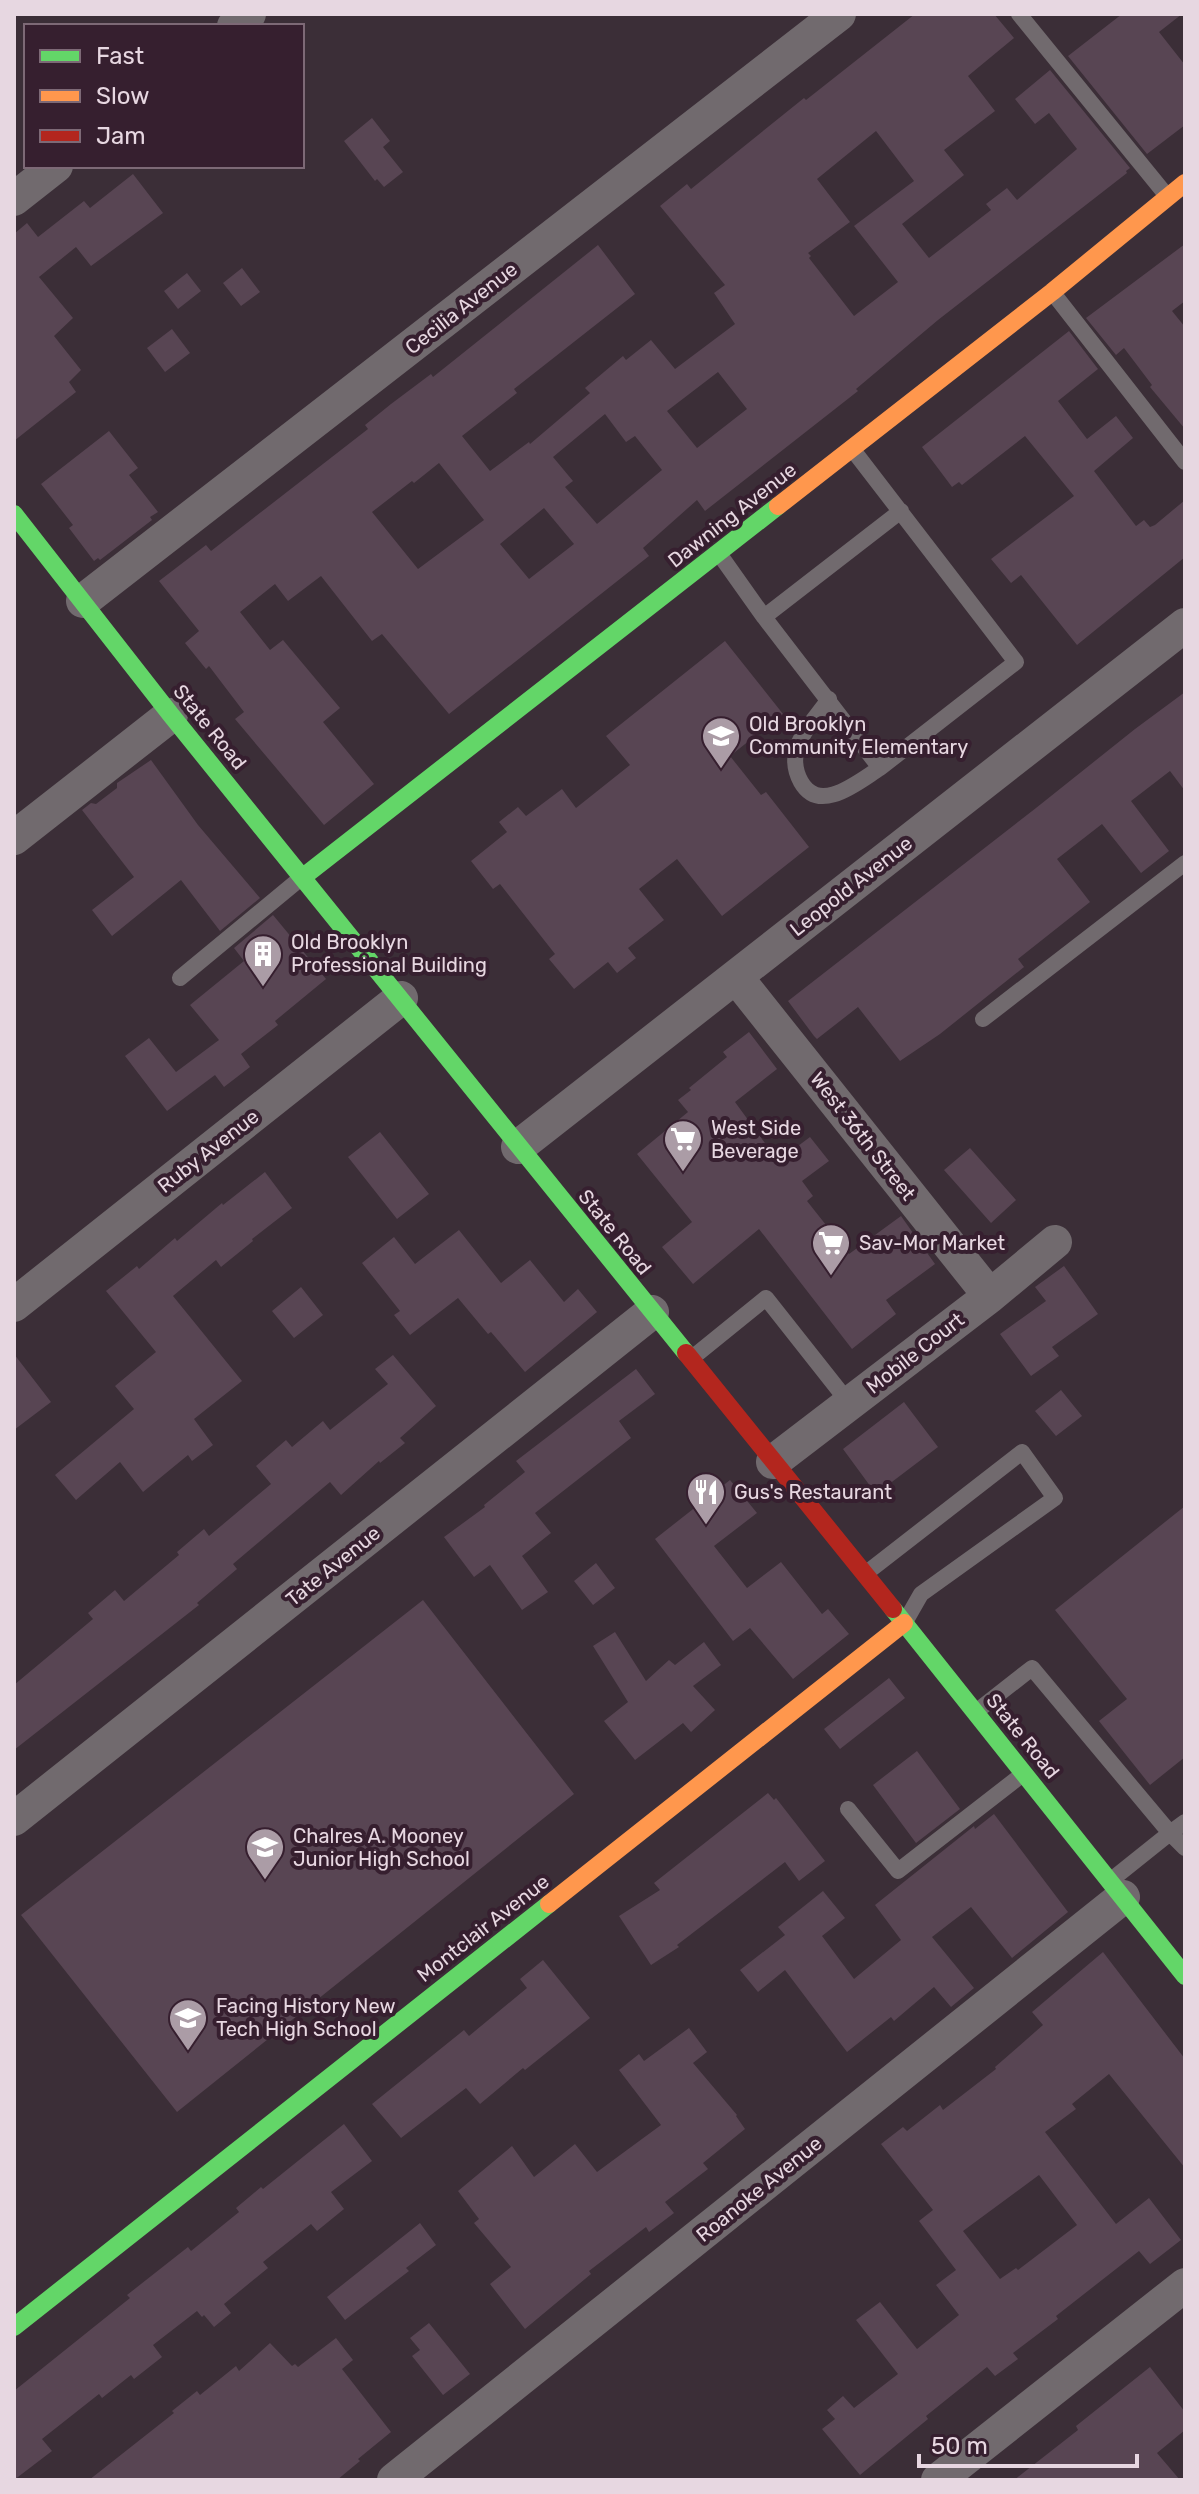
<svg xmlns="http://www.w3.org/2000/svg" width="1199" height="2494" viewBox="0 0 1199 2494" font-family="Rubik,sans-serif">
<rect width="100%" height="100%" fill="#3b2e37"/>
<path fill="#584553" fill-rule="evenodd" d="M915 14H994L1014 38 968 76 995 111 944 150 964 175 902 224 929 258 991 210 986 204 1007 188 1017 200 1077 149 1049 113 1035 124 1015 99 1050 70 1130 168 1126 171 1127 173 938 320 856 389 858 391 705 511 697 500 643 548 649 556 449 714 382 634 372 641 321 576 288 601 275 584 240 612 270 650 283 640 340 708 323 722 374 784 324 825 235 719 244 712 209 666 206 669 185 643 199 631 159 581 206 545 211 551 368 429 365 425 391 404 431 374 433 377 598 245 635 294 514 389 517 393 462 436 490 471 529 442 530 444 590 393 585 388 623 356 626 360 651 340 675 369 735 324 714 293 725 285 660 206 687 184 691 189 804 98 806 100ZM876 131 914 181 854 226 898 282 854 316 809 258 811 256 808 253 850 222 817 179ZM718 372 747 409 697 448 667 411ZM605 414 626 442 635 436 662 470 597 524 565 487 573 481 553 457ZM439 463 484 520 418 569 372 512 412 481 414 483ZM544 508 574 544 529 579 500 544Z
M1122 14H1182L1159 32 1185 65V125L1147 154 1068 56Z
M372 118 390 141 383 147 403 172 384 187 377 179 375 181 344 141Z
M133 174 163 213 91 266 76 247 39 277 73 318 54 336 81 370 69 382 76 392 14 441V234L27 223 38 237 84 201 90 208Z
M1185 244V301L1172 311 1185 327V429L1150 387 1152 385 1124 348 1116 355 1086 318Z
M242 268 260 292 241 306 223 283Z
M187 273 201 291 178 309 164 291Z
M172 329 190 353 165 372 147 348Z
M1069 331 1098 369 1058 401 1087 439 1116 416 1133 438 1094 471 1136 526 1144 520 1150 527 1155 525 1185 500V557L1077 645 1021 575 1011 583 991 559 1074 496 1025 436 962 485 959 482 952 487 922 447Z
M109 431 138 468 129 475 158 512 150 517 152 520 100 560 98 558 94 561 69 528 73 525 41 484Z
M725 641 783 714 730 756 761 795 766 792 809 847 722 916 677 859 639 889 664 920 628 948 636 958 617 973 608 962 574 989 549 959 555 954 500 884 493 889 471 861 507 832 499 822 518 807 526 816 562 789 576 808 630 765 606 736Z
M1185 692V791L1170 771 1131 801 1169 851 1141 873 1102 824 1057 859 1090 902 1018 959 1024 967 940 1034 900 1061 858 1007 817 1039 814 1036 788 1001 1036 808 1135 729Z
M151 760 198 825 260 898 220 931 181 880 112 936 92 910 134 877 82 810 91 803 96 804 117 788V783Z
M273 915 326 979 275 1021 278 1025 241 1054 250 1067 224 1087 215 1075 167 1111 125 1056 149 1038 176 1072 219 1040 190 1005 244 961 234 948Z
M749 1032 777 1069 735 1102 778 1161 810 1137 829 1161 802 1181 813 1196 807 1201 849 1254 901 1216 935 1264 886 1300 896 1314 852 1349 759 1229 693 1284 662 1247 692 1222 637 1154 688 1112 678 1100 691 1090 689 1088 727 1057 723 1052Z
M380 1132 429 1194 397 1219 348 1157Z
M970 1148 1016 1200 991 1223 944 1170Z
M265 1172 292 1208 252 1239 253 1241 221 1267 216 1260 173 1296 242 1381 194 1419 213 1445 192 1461 188 1455 143 1492 120 1462 76 1500 55 1475 134 1409 115 1386 156 1352 106 1291 137 1266 139 1269 175 1238 177 1241 222 1203 223 1205Z
M459 1230 501 1283 530 1260 564 1302 578 1289 597 1312 525 1372 491 1332 488 1334 458 1298 410 1335 394 1315 400 1311 362 1263 394 1237 415 1264Z
M1064 1266 1098 1314 1052 1347 1059 1356 1031 1376 1000 1334 1046 1301 1035 1287Z
M301 1287 323 1315 294 1338 272 1311Z
M14 1354 51 1402 14 1430Z
M393 1355 436 1406 400 1438 405 1443 380 1463 379 1461 341 1495 330 1482 233 1564 237 1569 197 1603 199 1605 14 1750V1685L93 1619 88 1613 115 1590 124 1601 179 1555 177 1552 204 1529 209 1536 271 1484 256 1466 286 1440 292 1447 323 1421 330 1430 388 1384 375 1369Z
M636 1369 655 1394 619 1421 631 1438 535 1513 551 1533 522 1556 548 1592 522 1610 490 1565 474 1577 444 1537 485 1507 484 1505 525 1472 516 1461Z
M1061 1390 1082 1416 1056 1436 1035 1411Z
M904 1402 938 1447 876 1494 843 1449Z
M730 1480 757 1513 714 1546 747 1588 781 1562 822 1614 828 1609 849 1634 793 1679 750 1628 733 1641 655 1539Z
M1185 1506V1757L1150 1785 1099 1721 1127 1699 1055 1610Z
M596 1563 615 1588 593 1605 574 1581Z
M423 1600 574 1794 177 2112 21 1915Z
M615 1632 646 1681 669 1660 675 1665 704 1642 721 1665 693 1686 715 1710 691 1732 683 1723 635 1760 604 1721 628 1702 593 1646Z
M889 1678 905 1698 840 1749 824 1729Z
M917 1751 960 1809 916 1843 873 1785Z
M768 1793 774 1800 776 1798 825 1861 799 1881 785 1862 677 1945 679 1947 651 1965 619 1916 660 1890 654 1883Z
M994 1814 1068 1912 1012 1958 971 1907 932 1937 974 1988 951 2007 934 1987 894 2021 891 2017 847 2052 785 1970 758 1992 740 1970 785 1935 778 1927 823 1891 845 1918 822 1936 854 1979 901 1940 875 1905 974 1826 975 1829Z
M1103 1952 1185 2059V2168L1109 2074 1072 2104 1076 2109 1045 2132 1116 2224 1149 2198 1181 2240 1150 2264 1139 2251 1056 2316 1058 2319 1013 2353 1018 2359 995 2376 987 2367 926 2416 928 2419 860 2475 822 2429 835 2419 827 2410 843 2396 854 2408 898 2374 856 2320 880 2302 917 2349 959 2315 936 2285 956 2270 919 2221 933 2210 881 2144 903 2127 907 2131 940 2105 943 2110 996 2069 995 2067 1043 2025 1032 2012ZM1039 2175 1077 2225 1018 2270 1016 2268 1000 2279 963 2231Z
M543 1960 590 2018 525 2070 523 2068 480 2104 466 2088 401 2138 372 2104 464 2030 469 2036 527 1988 520 1979Z
M689 2028 707 2052 693 2063 737 2115 736 2116 745 2129 703 2163 708 2169 665 2202 674 2213 649 2232 646 2227 589 2271 591 2274 525 2329 490 2284 511 2267 474 2223 479 2219 458 2191 512 2146 534 2177 575 2144 597 2172 661 2125 619 2070 639 2054 644 2061Z
M344 2124 372 2161 331 2192 344 2209 317 2231 311 2224 263 2262 268 2268 224 2304 231 2313 214 2327 204 2315 202 2317 197 2311 153 2345 162 2357 134 2379 131 2375 102 2398 99 2394 42 2439 52 2451 14 2480V2391L130 2298 127 2295 188 2247 191 2251 239 2212 236 2208 261 2187 263 2189Z
M420 2223 436 2245 406 2268 409 2271 345 2320 327 2297Z
M429 2323 470 2374 443 2395 412 2356 420 2350 410 2338Z
M336 2338 353 2360 342 2369 391 2432 358 2459 360 2461 337 2480H89L174 2413 172 2411 197 2391 200 2395 236 2366 239 2371 270 2343 292 2366 295 2364 298 2367Z
M1150 2367 1185 2412V2430L1157 2453 1180 2480H1014L1078 2430 1076 2426Z"/>
<g fill="none" stroke-linecap="round" stroke-linejoin="round">
<path stroke="#716a6e" stroke-width="16" d="M1019 14 1167 196
M1053 293 1185 462
M720 555 764 617 880 768 1016 662 853 450
M764 617 901 511
M829 699C818 715 800 733 796 752 794 762 796 773 801 782 820 815 859 781 880 768
M180 978 301 878
M983 1019 1185 863
M692 1358 766 1298 849 1403
M865 1574 1022 1452 1055 1498 921 1594 905 1622
M977 1711 1032 1668 1170 1833 1185 1822
M848 1809 898 1871 1023 1774
M1110 1881 1170 1833 1185 1848"/>
<path stroke="#716a6e" stroke-width="34" d="M234 26 249 14
M14 199 56 166
M83 601 839 14
M14 838 171 715
M736 977 990 1296
M518 1147 1185 625
M14 1305 401 998
M773 1462 990 1296 1055 1242
M14 1819 652 1312
M394 2480 1123 1897
M938 2480 1185 2285"/>
<path stroke="#63d668" stroke-width="18" d="M14 514 171 715 686 1353
M303 877 778 506
M893 1609 1185 1976
M14 2327 549 1904"/>
<path stroke="#ff974d" stroke-width="18" d="M778 506 1052 292 1185 183
M549 1904 904 1623"/>
<path stroke="#b3261e" stroke-width="18" d="M686 1353 893 1609"/>
</g>
<defs>
<symbol id="school-pin" viewBox="-11 -11 22 30"><path d="M0 17L-7.5 6A9.5 9.5 0 1 1 7.5 6Z" fill="#ab9ca6" stroke="#361f2f"/><path d="M0-5L7-2L0 1L-7-2ZM-4 1L0 2.5L4 1V4Q0 6-4 4Z" fill="#fff"/></symbol>
<symbol id="building-pin" viewBox="-11 -11 22 30"><path d="M0 17L-7.5 6A9.5 9.5 0 1 1 7.5 6Z" fill="#ab9ca6" stroke="#361f2f"/><path d="M-4-6H4V6H1V3H-1V6H-4ZM-2.5-4.3h1.7v1.8h-1.7ZM.8-4.3h1.7v1.8H.8ZM-2.5-1h1.7V.8h-1.7ZM.8-1h1.7V.8H.8Z" fill="#fff"/></symbol>
<symbol id="supermarket-pin" viewBox="-11 -11 22 30"><path d="M0 17L-7.5 6A9.5 9.5 0 1 1 7.5 6Z" fill="#ab9ca6" stroke="#361f2f"/><path d="M-6-5.5h2.5l.6 2H6L4.5 2H-2.5L-4.4-4H-6ZM-1.5 3.2a1.3 1.3 0 1 0 .1 0ZM3 3.2a1.3 1.3 0 1 0 .1 0Z" fill="#fff"/></symbol>
<symbol id="restaurant-pin" viewBox="-11 -11 22 30"><path d="M0 17L-7.5 6A9.5 9.5 0 1 1 7.5 6Z" fill="#ab9ca6" stroke="#361f2f"/><path d="M-5-6h1v4h1v-4h1v4h1v-4h1v5L-1.5 .5V6h-2V.5L-5-1ZM5-6V6H3V1.5H1.5Q1.5-4 5-6Z" fill="#fff"/></symbol>
</defs>
<g fill-rule="evenodd">
<use href="#school-pin" x="699" y="714" width="44" height="60"/>
<use href="#building-pin" x="241" y="932" width="44" height="60"/>
<use href="#supermarket-pin" x="661" y="1117" width="44" height="60"/>
<use href="#supermarket-pin" x="809" y="1221" width="44" height="60"/>
<use href="#restaurant-pin" x="684" y="1470" width="44" height="60"/>
<use href="#school-pin" x="243" y="1825" width="44" height="60"/>
<use href="#school-pin" x="166" y="1996" width="44" height="60"/>
</g>
<g text-anchor="middle" dominant-baseline="central" stroke-width="8" stroke-linejoin="round" paint-order="stroke">
<g font-size="20" fill="#e7d7e1" stroke="#361f2f">
<text transform="translate(461 308) rotate(-38)">Cecilia Avenue</text>
<text transform="translate(732 515) rotate(-38)">Dawning Avenue</text>
<text transform="translate(210 727) rotate(51)">State Road</text>
<text transform="translate(851 886) rotate(-38)">Leopold Avenue</text>
<text transform="translate(863 1136) rotate(52)">West 36th Street</text>
<text transform="translate(208 1151) rotate(-38)">Ruby Avenue</text>
<text transform="translate(615 1232) rotate(51)">State Road</text>
<text transform="translate(915 1353) rotate(-38)">Mobile Court</text>
<text transform="translate(333 1566) rotate(-39)">Tate Avenue</text>
<text transform="translate(1023 1736) rotate(51)">State Road</text>
<text transform="translate(483 1928) rotate(-38)">Montclair Avenue</text>
<text transform="translate(759 2189) rotate(-39)">Roanoke Avenue</text>
</g>
<g font-size="20" fill="#e7d7e1" stroke="#361f2f" text-anchor="start">
<text x="749" y="724">Old Brooklyn<tspan x="749" dy="23">Community Elementary</tspan></text>
<text x="291" y="942">Old Brooklyn<tspan x="291" dy="23">Professional Building</tspan></text>
<text x="711" y="1128">West Side<tspan x="711" dy="23">Beverage</tspan></text>
<text x="859" y="1243">Sav-Mor Market</text>
<text x="734" y="1492">Gus's Restaurant</text>
<text x="293" y="1836">Chalres A. Mooney<tspan x="293" dy="23">Junior High School</tspan></text>
<text x="216" y="2006">Facing History New<tspan x="216" dy="23">Tech High School</tspan></text>
</g>
</g>
<rect width="1199" height="2494" fill="none" stroke="#e7d7e1" stroke-width="32"/>
<rect x="24" y="24" width="280" height="144" fill="#361f2f" stroke="#7d6976" stroke-width="2"/>
<rect x="40" y="50" width="40" height="12" fill="#63d668" stroke="#7d6976" stroke-width="2"/>
<text x="96" y="64" font-size="24" fill="#e7d7e1">Fast</text>
<rect x="40" y="90" width="40" height="12" fill="#ff974d" stroke="#7d6976" stroke-width="2"/>
<text x="96" y="104" font-size="24" fill="#e7d7e1">Slow</text>
<rect x="40" y="130" width="40" height="12" fill="#b3261e" stroke="#7d6976" stroke-width="2"/>
<text x="96" y="144" font-size="24" fill="#e7d7e1">Jam</text>
<path d="M919 2454v12h218v-12" fill="none" stroke="#e7d7e1" stroke-width="4"/>
<text x="931" y="2454" font-size="24" fill="#e7d7e1" stroke="#361f2f" stroke-width="6" paint-order="stroke">50 m</text>
</svg>
